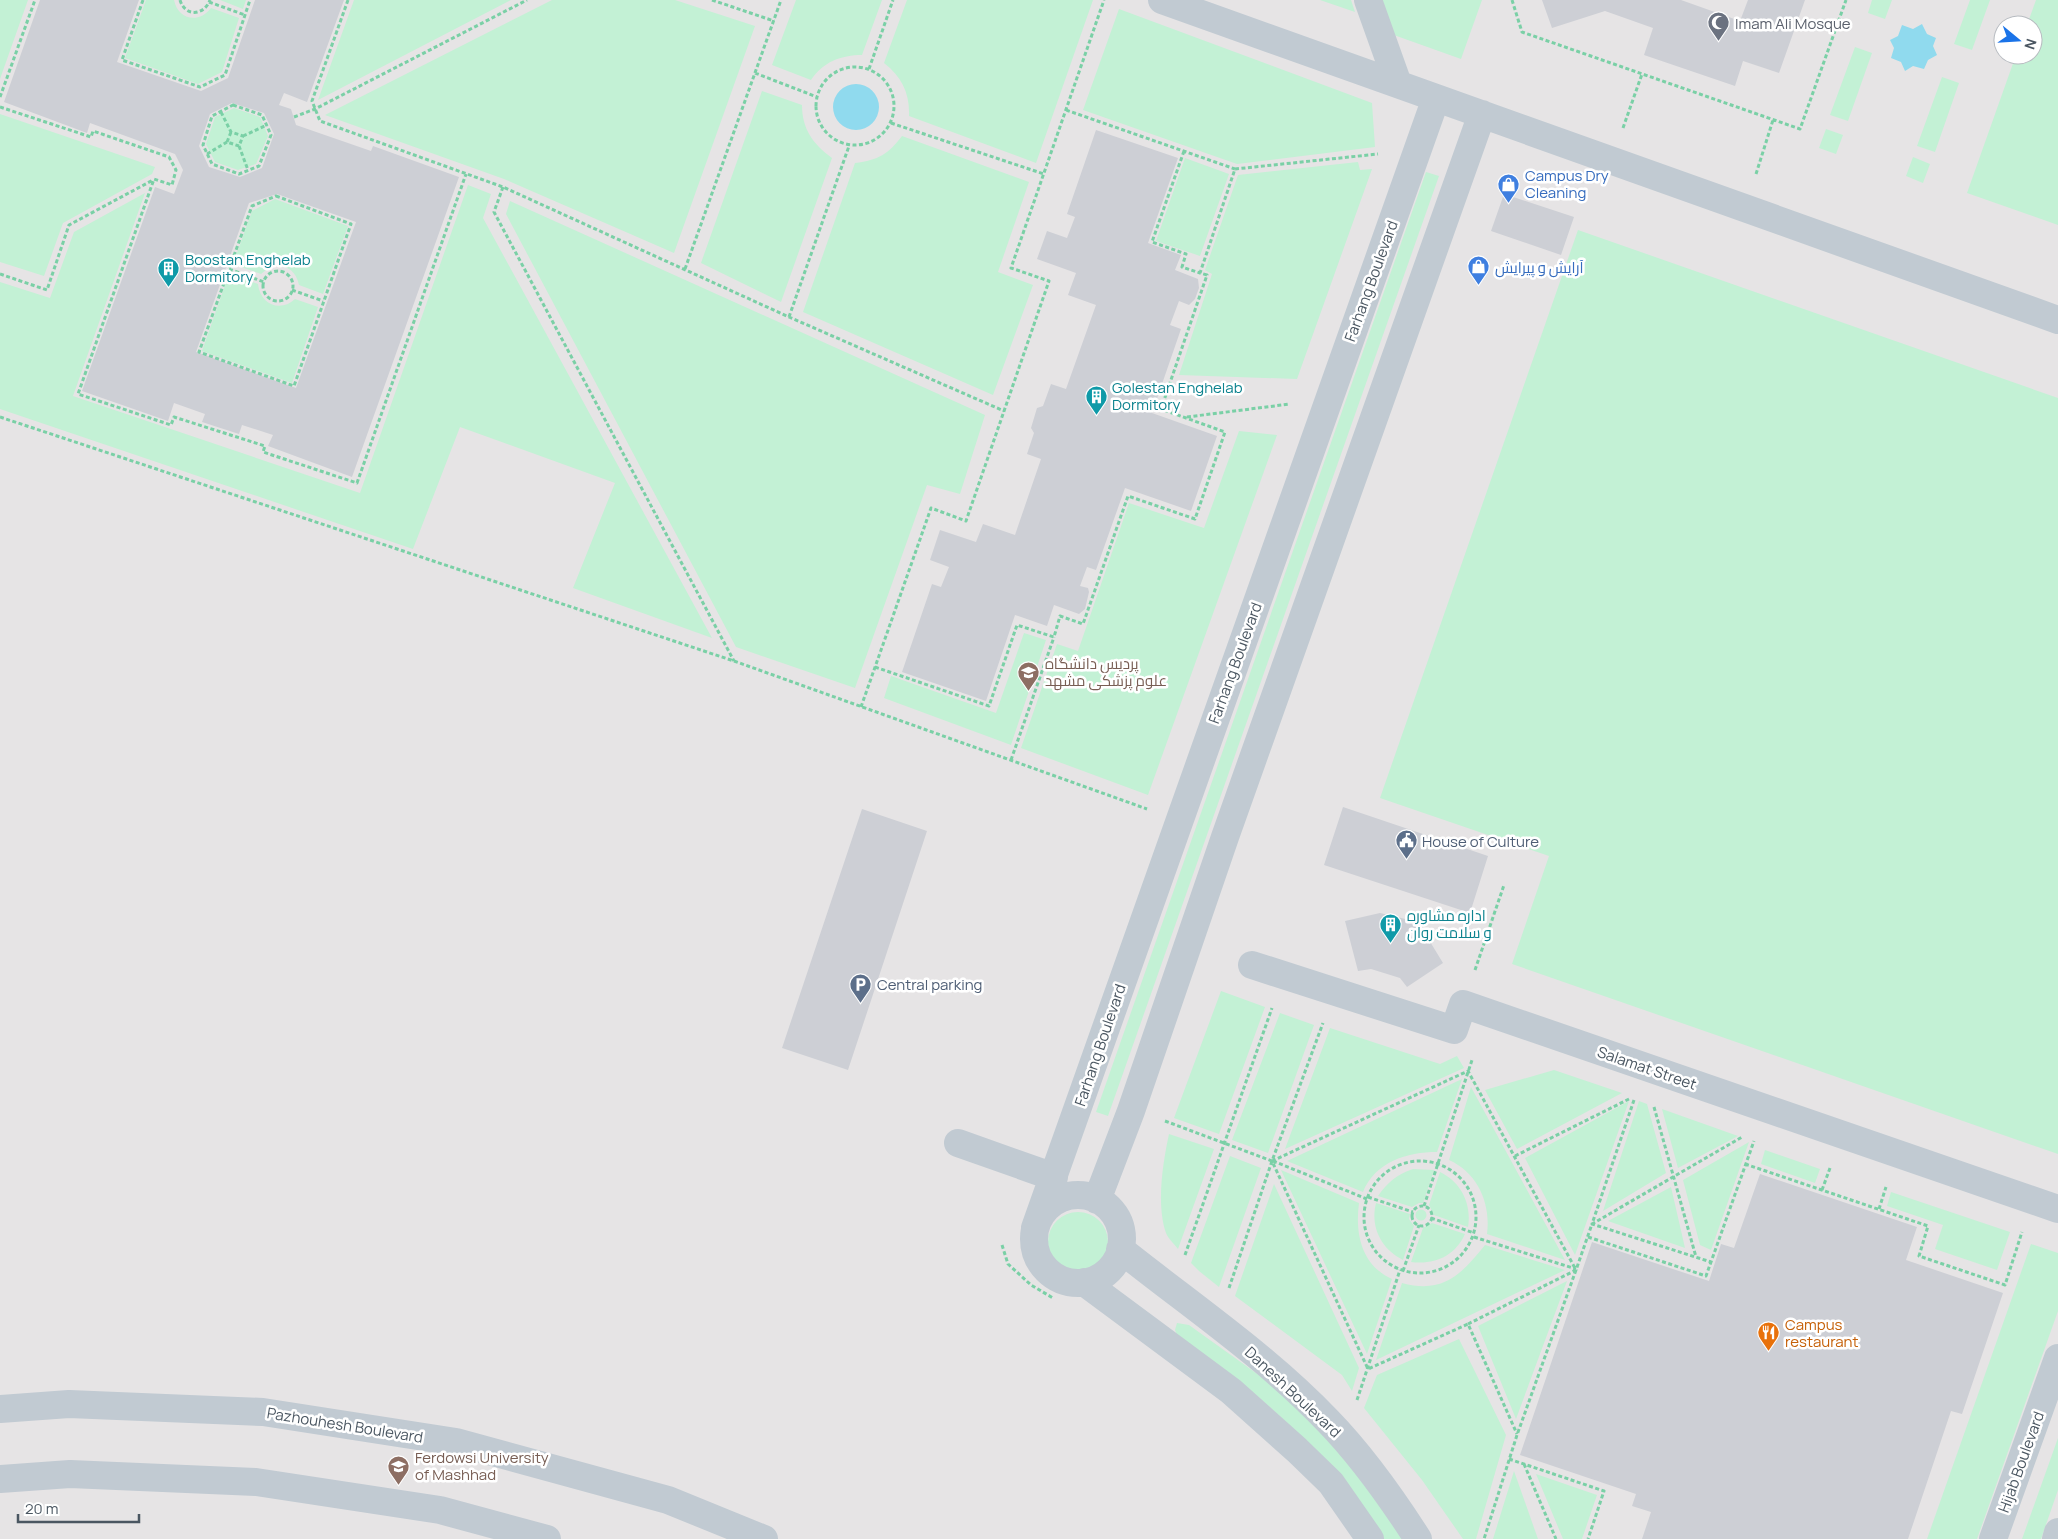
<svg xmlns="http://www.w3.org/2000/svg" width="2058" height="1539" viewBox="0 0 2058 1539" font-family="Manrope,Cairo,sans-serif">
<rect width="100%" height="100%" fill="#f5f3f3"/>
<path fill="#e6e4e5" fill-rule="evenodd" d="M0 0H2058V1539H0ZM2003 25H2033V55H2003Z"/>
<path fill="#c3f1d5" d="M0 0H28L0 79Z
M146 0H174C178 20 199 24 211 8L239 18 222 72 198 84 125 58Z
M220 0H246L243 9Z
M354 0H511L318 100Z
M552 0H675L755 26 674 253 504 179 325 115Z
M796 0H882L862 55C841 55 823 62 811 80L772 65Z
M907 0H1093L1036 163 909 116C910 94 902 77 884 63Z
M1320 0H1351L1355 12Z
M1379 0H1482L1461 59 1391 34Z
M1872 0H1892L1885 19 1868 13Z
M1970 0H1990L1972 50 1954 44Z
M2036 0H2058V225L1967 193 2016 55H2033V25H2027Z
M1119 9 1372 103 1375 147 1237 164 1083 110Z
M1855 47 1872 53 1848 121 1830 115Z
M1942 77 1959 83 1935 152 1917 146Z
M762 91 802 105C802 129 813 144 832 158L781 302 701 263Z
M234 108 260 117 268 136 256 164 238 170 215 162 206 144 215 117Z
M0 114 155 167 152 174 63 223 44 276 0 262Z
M1826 129 1843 135 1836 154 1819 148Z
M902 136 1029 182 998 272 1033 285 993 395 803 312 855 163C879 160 888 154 902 136Z
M1913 157 1930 164 1923 183 1906 176Z
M1185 158 1229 174 1200 256 1156 241Z
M1358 162 1360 170 1372 169 1297 379 1179 375 1212 274 1205 270 1238 175Z
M1426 172 1439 176 1108 1116 1096 1112Z
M468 185 491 194 483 218 712 638 573 588 615 483 460 427 413 549 0 409V282L50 298 74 232 145 193 73 396 360 493Z
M275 199 348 226 323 294 299 285C296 270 286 264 271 266L261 274 233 264 252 211Z
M510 201 985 415 960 494 927 485 855 688 736 647 506 214Z
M1578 230 2058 398V1154L1512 964 1549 856 1380 798Z
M229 274 258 284C260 304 280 313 295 299L318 307 292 383 202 351Z
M1239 431 1277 435 1148 795 1021 748 1057 644 1078 651 1129 503 1204 528Z
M1024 633 1046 640 1011 745 884 698 891 676 996 713Z
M1221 991 1265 1007 1219 1134 1174 1118Z
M1280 1013 1314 1025 1268 1153 1232 1140Z
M1330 1028 1440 1064 1457 1056 1464 1068 1285 1149Z
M1554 1070 1622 1093 1517 1149 1485 1090Z
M1462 1079 1437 1152C1407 1152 1375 1162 1363 1192L1287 1161Z
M1471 1087 1565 1260 1487 1234C1491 1204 1478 1173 1449 1160Z
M1629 1101 1575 1255 1525 1158Z
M1639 1101 1647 1104 1666 1173 1603 1211Z
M1662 1109 1738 1136 1678 1168Z
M1169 1134 1214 1149 1178 1249C1174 1244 1168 1238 1166 1233 1156 1205 1163 1162 1169 1134Z
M1749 1142 1711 1250 1700 1245 1683 1180Z
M1765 1150 1820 1169 1815 1183 1761 1164Z
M1230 1156 1261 1168 1219 1287 1199 1271 1191 1263Z
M1413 1169 1434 1170 1423 1203H1419L1412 1207 1378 1196C1388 1182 1396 1175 1413 1169Z
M1281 1170 1359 1203C1355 1233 1361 1265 1392 1279L1367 1354Z
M1440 1172C1461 1182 1472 1204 1468 1227L1434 1215 1429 1205Z
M1274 1184 1359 1368 1352 1391 1342 1375 1235 1296Z
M1671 1187 1685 1248 1608 1221Z
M1891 1192 2010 1232 1997 1270 1935 1249 1943 1225 1887 1206Z
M1376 1203 1410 1214 1409 1219 1414 1226 1403 1260C1381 1249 1370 1227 1376 1203Z
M1415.5 1215a5.5 5.5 0 1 1 11 0a5.5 5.5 0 1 1-11 0Z
M1048 1242a30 30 0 1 1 60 0a30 30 0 1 1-60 0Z
M1432 1223 1465 1234C1455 1256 1435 1265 1411 1262L1423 1228Z
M2031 1244 2058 1253V1311L1977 1539H1927Z
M1485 1245 1565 1270 1376 1360 1402 1283C1443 1294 1461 1275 1485 1245Z
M1567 1281 1516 1419 1478 1326Z
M1177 1323 1189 1325 1281 1391 1338 1450 1405 1539H1382C1363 1514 1346 1486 1325 1462 1281 1413 1231 1372 1177 1335L1175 1330Z
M1459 1339 1506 1435 1476 1539H1463L1422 1480 1364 1408 1377 1375Z
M2058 1438V1490L2041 1539H2022Z
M1514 1471 1538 1539H1493Z
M1536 1474 1597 1495 1582 1539H1563Z"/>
<path fill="#90daee" d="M1922 24 1927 34 1936 38 1933 46 1937 55 1928 60 1924 69 1913 66 1905 71 1901 62 1891 58 1894 48 1890 40 1898 36 1902 25 1913 29Z
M833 107a23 23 0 1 1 46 0a23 23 0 1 1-46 0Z"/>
<path fill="#cdcfd5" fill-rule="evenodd" d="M40 0H139L117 62 201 91 228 78 255 0H344L307 102 284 93 279 105 291 109 296 125 371 151 373 146 459 177 352 477 268 446 273 435 242 425 239 434 202 422 205 414 174 403 168 421 82 391 155 187 174 194 183 170 175 154 90 123 87 133 4 102ZM232 103 264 113 274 134 262 168 240 177 209 167 199 146 210 114ZM277 194 356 222 296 388 196 352 249 203Z
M1542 0H1681L1740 21 1748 0H1805L1779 73 1743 61 1735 86 1644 55 1653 28 1605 11 1552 28Z
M1096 130 1178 158 1148 243 1181 255 1175 270 1198 279 1199 288 1195 299 1189 305 1179 301 1170 325 1181 329 1152 413 1217 436 1191 511 1125 488 1096 570 1087 567 1080 586 1088 588 1089 592 1085 609 1079 614 1054 605 1047 626 1015 615 986 701 902 672 932 584 941 587 949 567 930 560 940 530 976 542 983 524 1015 535 1041 459 1027 454 1034 433 1031 428 1037 408 1043 406 1051 384 1066 389 1096 305 1068 295 1076 273 1037 259 1047 231 1067 238 1075 217 1067 214Z
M1504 194 1574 217 1561 255 1491 231Z
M1343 807 1488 856 1470 913 1324 865Z
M862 809 927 831 848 1070 782 1048Z
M1380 913 1418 922 1443 963 1407 987 1400 978 1371 969 1358 971 1345 921Z
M1760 1174 1917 1227 1906 1260 2003 1293 1962 1414 1951 1411 1908 1539H1642L1651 1512 1632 1506 1636 1494 1520 1455 1592 1242 1709 1281 1721 1244 1734 1248Z"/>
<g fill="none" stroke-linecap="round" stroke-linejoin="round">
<path stroke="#7ad0a6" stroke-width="3" stroke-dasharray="4 2.5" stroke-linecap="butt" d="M143 0 122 60 200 87 225 75 250 0
M180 0C185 17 204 16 210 0
M348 0 312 101 320 121 503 187 789 317 1004 411
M712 0 774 21
M1512 0 1522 32 1800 129 1846 0
M209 2 245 15
M816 106a39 39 0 1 1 78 0a39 39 0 1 1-78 0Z
M869 69 893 0
M755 73 817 97
M0 97 35 0
M233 105 262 115 271 135 259 166 239 174 212 164 203 145 212 116Z
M0 107 91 137 93 131 169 157 176 170 172 185 154 179 78 394 171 425 174 417 265 446 263 452 357 483 466 174
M1066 110 1235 169
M221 112 231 132 243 136 239 146 227 142 231 132
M294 117 315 109 527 0
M891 123 1044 174
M1623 128 1642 74
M243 136 267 125
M239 146 248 170
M1184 151 1152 242 1186 254 1182 267 1200 273
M207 154 227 142
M1756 174 1773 120
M503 187 494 212 734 661
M276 196 351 224 294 386 199 352 252 206Z
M229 269 264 282
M685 269 781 0
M263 286a15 15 0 1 1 30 0a15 15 0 1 1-30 0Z
M0 274 47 290 69 225 153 180
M292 290 323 301
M789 317 849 146
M0 417 734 661 1147 809
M1187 417 1290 404
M875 667 989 706 1017 625 1054 637 1060 616 1083 624 1128 496 1195 519 1225 432 1161 409 1207 275 1200 273 1235 169 1378 154
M861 707 931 508 966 521 1049 281 1011 268 1104 0
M1011 760 1054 637
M1475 970 1504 885
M1634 1100 1592 1224 1711 1262 1754 1141
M1654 1107 1696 1257
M1165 1121 1272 1161 1368 1369 1468 1324 1517 1434
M1515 1156 1629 1099
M1364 1217a56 56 0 1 1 112 0a56 56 0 1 1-112 0Z
M1272 1161 1468 1071 1576 1270 1517 1435 1484 1539
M1273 1161 1367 1199
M1745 1164 1928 1226 1919 1256 2005 1285 2022 1232
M1822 1190 1830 1168
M1368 1197 1413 1212
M1424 1206 1472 1060
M1412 1216a10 10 0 1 1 20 0a10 10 0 1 1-20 0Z
M1879 1209 1886 1187
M1431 1218 1474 1233
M1474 1237 1576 1269
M1588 1237 1706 1276 1711 1262
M1002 1245 1008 1264 1031 1285 1053 1298
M1185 1255 1272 1008
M1403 1271 1419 1225
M1229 1288 1272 1161 1323 1023
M1468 1324 1576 1270 1592 1224 1742 1137
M1357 1400 1400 1270
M1509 1459 1604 1491 1588 1539
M1524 1464 1556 1539"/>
<path stroke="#c1cad2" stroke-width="28" d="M1162 0 2058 320
M1368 0 1398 84
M1252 965 1454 1030 1463 1004 2058 1209
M958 1143 1054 1177
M1034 1239a44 44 0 1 1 88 0a44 44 0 1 1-88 0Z
M1097 1200 1131 1111 1225 837 1482 114
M1035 1228 1436 98
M1120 1249C1190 1305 1266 1356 1328 1421 1363 1457 1391 1497 1418 1539
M1084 1282 1231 1391 1297 1450 1331 1483 1370 1539
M0 1409 69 1404 263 1412 456 1442 668 1500 764 1539
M0 1479 70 1474 256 1482 440 1510 547 1539
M1993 1539 2058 1358
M2056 1539 2058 1532"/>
</g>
<defs>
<symbol id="mosque-pin" viewBox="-11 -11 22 30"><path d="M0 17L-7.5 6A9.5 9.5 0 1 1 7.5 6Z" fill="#6b7280" stroke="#fff"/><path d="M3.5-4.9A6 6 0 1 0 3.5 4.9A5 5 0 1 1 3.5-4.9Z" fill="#fff"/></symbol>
<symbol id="shop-pin" viewBox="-11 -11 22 30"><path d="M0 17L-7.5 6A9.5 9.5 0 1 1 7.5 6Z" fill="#3f7fe0" stroke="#fff"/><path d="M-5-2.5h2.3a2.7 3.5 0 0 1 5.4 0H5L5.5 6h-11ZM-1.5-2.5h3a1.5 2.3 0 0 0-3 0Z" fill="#fff"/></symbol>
<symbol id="building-pin" viewBox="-11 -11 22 30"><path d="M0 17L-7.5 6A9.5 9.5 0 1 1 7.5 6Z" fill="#0f9aa8" stroke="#fff"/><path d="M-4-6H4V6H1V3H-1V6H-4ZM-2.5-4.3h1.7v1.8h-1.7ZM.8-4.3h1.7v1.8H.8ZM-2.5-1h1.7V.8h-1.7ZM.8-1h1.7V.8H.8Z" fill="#fff"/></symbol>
<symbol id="university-pin" viewBox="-11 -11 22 30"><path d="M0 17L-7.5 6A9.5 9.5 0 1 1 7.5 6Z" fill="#8d6e63" stroke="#fff"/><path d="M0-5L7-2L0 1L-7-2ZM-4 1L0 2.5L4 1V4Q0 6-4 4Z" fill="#fff"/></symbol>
<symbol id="civic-pin" viewBox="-11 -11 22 30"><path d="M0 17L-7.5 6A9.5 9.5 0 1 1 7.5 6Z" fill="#5c6f8a" stroke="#fff"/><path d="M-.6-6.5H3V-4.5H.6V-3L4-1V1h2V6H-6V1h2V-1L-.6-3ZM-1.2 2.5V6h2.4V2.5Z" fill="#fff"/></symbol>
<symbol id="parking-pin" viewBox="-11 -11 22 30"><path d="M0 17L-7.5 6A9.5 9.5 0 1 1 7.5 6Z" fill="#5c6f8a" stroke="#fff"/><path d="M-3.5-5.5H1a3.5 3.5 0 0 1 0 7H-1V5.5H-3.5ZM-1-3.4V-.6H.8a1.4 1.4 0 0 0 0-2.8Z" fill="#fff"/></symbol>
<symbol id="restaurant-pin" viewBox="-11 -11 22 30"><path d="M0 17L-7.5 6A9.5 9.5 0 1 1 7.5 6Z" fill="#e8710a" stroke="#fff"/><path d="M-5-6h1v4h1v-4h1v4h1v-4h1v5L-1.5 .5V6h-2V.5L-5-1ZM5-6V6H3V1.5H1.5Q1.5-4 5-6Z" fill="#fff"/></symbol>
</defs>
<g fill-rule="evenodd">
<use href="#mosque-pin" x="1706" y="10" width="25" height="34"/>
<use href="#shop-pin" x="1496" y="172" width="25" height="34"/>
<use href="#shop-pin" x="1466" y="254" width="25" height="34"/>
<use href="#building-pin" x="156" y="256" width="25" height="34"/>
<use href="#building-pin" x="1084" y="384" width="25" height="34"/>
<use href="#university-pin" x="1016" y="660" width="25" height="34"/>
<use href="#civic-pin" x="1394" y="828" width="25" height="34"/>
<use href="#building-pin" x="1378" y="912" width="25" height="34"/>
<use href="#parking-pin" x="848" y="972" width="25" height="34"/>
<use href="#restaurant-pin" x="1756" y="1320" width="25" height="34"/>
<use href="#university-pin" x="386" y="1454" width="25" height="34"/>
</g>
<g text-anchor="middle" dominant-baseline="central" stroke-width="5" stroke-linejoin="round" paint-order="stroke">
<g font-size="15" fill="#5b616d" stroke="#fff" text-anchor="start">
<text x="1735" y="23">Imam Ali Mosque</text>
</g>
<g font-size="15" fill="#366cbe" stroke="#fff" text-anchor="start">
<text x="1525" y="175">Campus Dry<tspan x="1525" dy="17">Cleaning</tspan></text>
<text x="1495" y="267">آرایش و پیرایش</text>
</g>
<g font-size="15" fill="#0d838f" stroke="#fff" text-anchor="start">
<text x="185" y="259">Boostan Enghelab<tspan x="185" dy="17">Dormitory</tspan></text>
<text x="1112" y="387">Golestan Enghelab<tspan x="1112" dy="17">Dormitory</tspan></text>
<text x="1407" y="915">اداره مشاوره<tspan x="1407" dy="17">و سلامت روان</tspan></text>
</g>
<g font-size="15" fill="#4a5661" stroke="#fff">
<text transform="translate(1371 281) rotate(-70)">Farhang Boulevard</text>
<text transform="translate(1235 663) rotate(-70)">Farhang Boulevard</text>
<text transform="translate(1100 1045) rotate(-71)">Farhang Boulevard</text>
<text transform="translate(1647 1068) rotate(19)">Salamat Street</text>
<text transform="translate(1293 1392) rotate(43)">Danesh Boulevard</text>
<text transform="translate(345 1425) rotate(9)">Pazhouhesh Boulevard</text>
<text transform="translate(2021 1462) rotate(-70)">Hijab Boulevard</text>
</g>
<g font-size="15" fill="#785e54" stroke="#fff" text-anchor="start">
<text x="1045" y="663">پردیس دانشگاه<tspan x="1045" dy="17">علوم پزشکی مشهد</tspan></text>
<text x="415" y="1457">Ferdowsi University<tspan x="415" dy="17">of Mashhad</tspan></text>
</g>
<g font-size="15" fill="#4e5e75" stroke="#fff" text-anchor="start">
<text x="1422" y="841">House of Culture</text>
<text x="877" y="984">Central parking</text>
</g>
<g font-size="15" fill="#c56008" stroke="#fff" text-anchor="start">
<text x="1785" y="1324">Campus<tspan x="1785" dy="17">restaurant</tspan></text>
</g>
</g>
<g transform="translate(2018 40) rotate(108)"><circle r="24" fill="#ffffff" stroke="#b7bbc0"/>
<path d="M0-4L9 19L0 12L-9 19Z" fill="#1a73e8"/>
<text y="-8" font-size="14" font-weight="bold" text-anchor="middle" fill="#4a5661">N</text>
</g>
<path d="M18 1514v8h121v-8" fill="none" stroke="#4a5661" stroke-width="2.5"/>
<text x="25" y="1514" font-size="15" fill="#4a5661" stroke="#ffffff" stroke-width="4" paint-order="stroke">20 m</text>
</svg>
